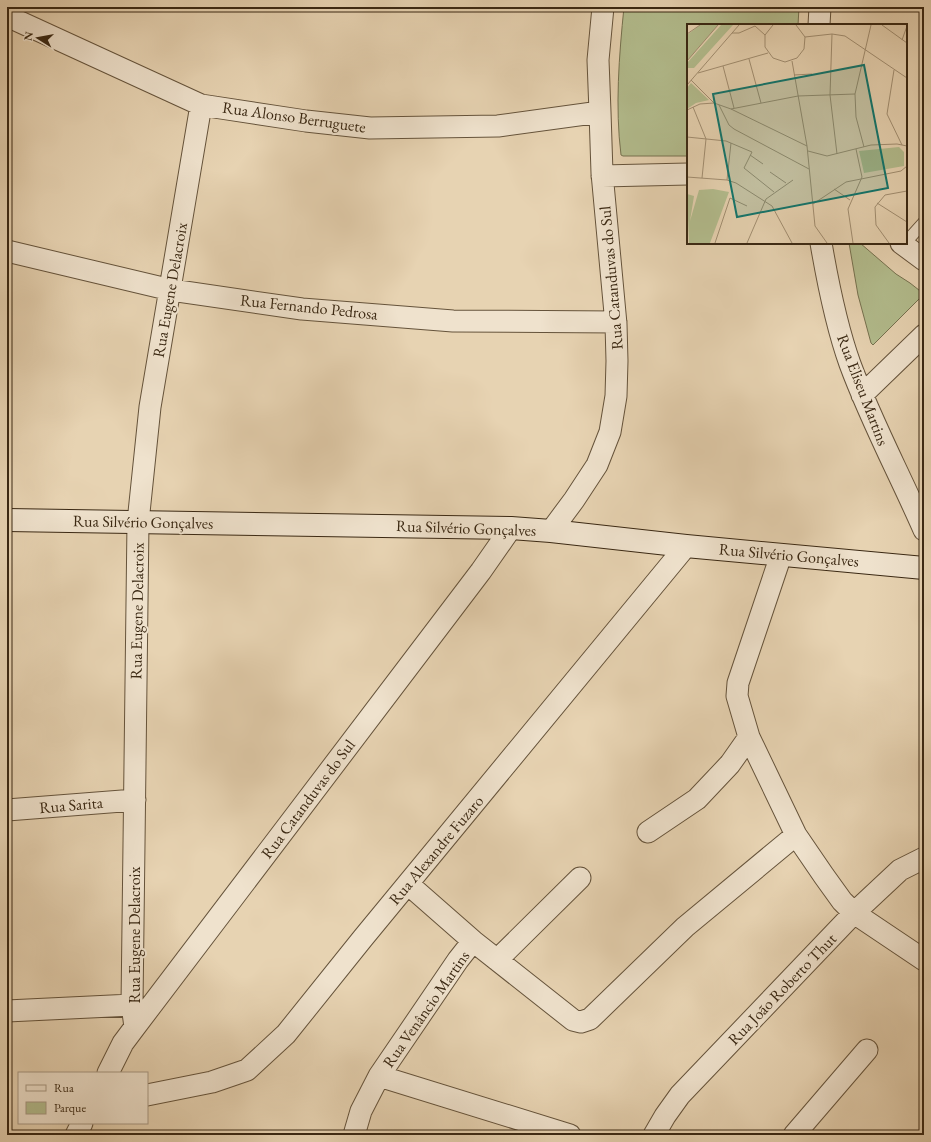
<svg xmlns="http://www.w3.org/2000/svg" width="931" height="1142" viewBox="0 0 931 1142" font-family="'EB Garamond',serif">
<rect width="100%" height="100%" fill="#e7d3b2"/>
<filter id="stains"><feTurbulence type="fractalNoise" baseFrequency=".005" numOctaves="4"/><feColorMatrix values="0 0 0 0 .2 0 0 0 0 .09 0 0 0 0 .02 0 0 0 .5 -.17"/></filter>
<radialGradient id="worn" r=".72"><stop offset=".6" stop-color="#630" stop-opacity="0"/><stop offset="1" stop-color="#630" stop-opacity=".3"/></radialGradient>
<path fill="#b3bd8e" stroke="#767250" d="M624 7H799L798 25H688V156H623L621 155C615 107 619 56 624 7Z
M849 243H860L896 274 910 283 924 294 873 345 871 343 858 295Z"/>
<g fill="none" stroke-linecap="round" stroke-linejoin="round">
<defs>
<path id="lane" d="M906 242 924 222"/>
<path id="street" d="M7 16 201 105 306 121 370 128 498 126 600 112
M819 25 820 7
M602 176 688 174
M821 243C828 284 836 325 850 364 871 421 900 475 924 530
M901 243 924 260
M7 251 171 290 302 309 453 321 616 322
M862 395 924 335
M551 531 574 500 597 465 610 432 616 396 617 361 616 324 602 173 600 112 598 60 603 7
M781 555 738 683 737 696 749 737 796 835 824 876 842 901 854 913 924 960
M7 810 135 800
M648 832 697 799 730 764 749 737
M408 884 473 941
M497 960 580 878
M7 1011 132 1005
M135 1027 132 1005 138 522 150 407 201 105
M108 1073 123 1043 135 1027 481 571 511 528
M379 1076 570 1135
M147 1095 212 1082 247 1070 286 1034 363 938 686 546
M76 1135 82 1123
M354 1135 361 1111 379 1076 458 960 473 941 573 1020 581 1022 590 1019 685 927 796 835
M654 1135 665 1116 680 1095 854 913 900 870 924 858
M794 1135 867 1050"/>
<path id="secondary" d="M7 520 511 528 551 531 686 546 924 568"/>
</defs>
<use href="#lane" stroke="#65533b" stroke-width="13"/>
<use href="#street" stroke="#65533b" stroke-width="23"/>
<use href="#secondary" stroke="#3a2813" stroke-width="24"/>
<use href="#lane" stroke="#efe2cd" stroke-width="11"/>
<use href="#street" stroke="#efe2cd" stroke-width="21"/>
<use href="#secondary" stroke="#efe2cd" stroke-width="22"/>
</g>
<g text-anchor="middle" dominant-baseline="central" stroke-width="4" stroke-linejoin="round" paint-order="stroke">
<g font-size="16" fill="#3a2813" stroke="#efe2cd">
<text transform="translate(294 117) rotate(8)">Rua Alonso Berruguete</text>
<text transform="translate(611 278) rotate(-95)">Rua Catanduvas do Sul</text>
<text transform="translate(170 290) rotate(-80)">Rua Eugene Delacroix</text>
<text transform="translate(309 307) rotate(6)">Rua Fernando Pedrosa</text>
<text transform="translate(863 390) rotate(69)">Rua Eliseu Martins</text>
<text transform="translate(143 522) rotate(1)">Rua Silvério Gonçalves</text>
<text transform="translate(466 528) rotate(2)">Rua Silvério Gonçalves</text>
<text transform="translate(789 555) rotate(5)">Rua Silvério Gonçalves</text>
<text transform="translate(137 611) rotate(-89)">Rua Eugene Delacroix</text>
<text transform="translate(308 799) rotate(-53)">Rua Catanduvas do Sul</text>
<text transform="translate(71 805) rotate(-5)">Rua Sarita</text>
<text transform="translate(436 850) rotate(-50)">Rua Alexandre Fuzaro</text>
<text transform="translate(134 935) rotate(-90)">Rua Eugene Delacroix</text>
<text transform="translate(782 989) rotate(-46)">Rua João Roberto Thut</text>
<text transform="translate(426 1009) rotate(-55)">Rua Venâncio Martins</text>
</g>
</g>
<g transform="translate(687 24)">
<rect width="220" height="220" fill="#e7d3b2"/>
<path d="M13 1H31L0 37V11ZM34 1H46L7 44H0V39ZM4 59 22 76 9 79 0 85V64ZM212 123 217 128V142L177 149 172 127ZM26 165 42 168 23 219H2L0 170 7 172 3 197 12 166Z" fill="#b3bd8e"/>
<path fill="none" stroke="#a28f72" stroke-width="1" d="M86 1 78 11V23L86 34 98 38 110 34 117 25 118 13 109 1M195 1 220 19M45 9H52L68 2 78 11M0 10 13 1M145 10 143 71 150 130M118 13 145 10 158 12 220 54M215 16 220 2M62 35 74 79M0 37 31 1M105 37 120 122 128 202 140 219M36 42 47 84M207 46 200 90 215 121M11 49 81 29M107 51 125 50M4 56 27 79 44 85 120 122M0 61 52 1M32 81 42 101 47 105 122 145M6 83 19 115 15 154M44 85 111 72 168 70M0 86 13 80 27 79M0 113 39 117 65 128 57 144 87 168M177 123 169 93 168 70 184 1M169 125 175 153M121 127 140 132 184 121 210 120 220 122M63 131 76 140M83 148 99 159M0 153 40 156 49 159 85 182 105 219M40 156 44 119M147 165 163 176M190 179 220 198M126 180 159 158 214 147 220 142M28 219 43 174 60 182M60 219 79 175 106 156M166 219 161 185 175 153M202 219 189 201 188 183 198 171 220 167"/>
<path fill="#0f766e" fill-opacity="0.15" stroke="#0f766e" stroke-width="2" d="M177 41 201 164 50 193 26 70Z"/>
<rect width="220" height="220" fill="none" stroke="#3a2813" stroke-width="2"/>
</g>
<rect width="931" height="1142" fill="none" stroke="#e7d3b2" stroke-width="24"/>
<rect x="8" y="8" width="915" height="1126" fill="none" stroke="#3a2813" stroke-width="2"/>
<rect x="12" y="12" width="907" height="1118" fill="none" stroke="#3a2813"/>
<rect x="18" y="1072" width="130" height="52" fill="#efe2cd" stroke="#a79883"/>
<rect x="26" y="1085" width="20" height="6" fill="#efe2cd" stroke="#a79883"/>
<text x="54" y="1092" font-size="12" fill="#3a2813">Rua</text>
<rect x="26" y="1102" width="20" height="12" fill="#b3bd8e" stroke="#a79883"/>
<text x="54" y="1112" font-size="12" fill="#3a2813">Parque</text>
<g transform="translate(38 38) rotate(281)" stroke="#efe2cd" stroke-width="3" paint-order="stroke">
<path d="M0-3L7 15L0 10L-7 15Z" fill="#3a2813"/>
<text y="-6" font-size="11" font-weight="bold" text-anchor="middle" fill="#3a2813">N</text>
</g>
<rect width="100%" height="100%" filter="url(#stains)"/>
<rect width="100%" height="100%" fill="url(#worn)"/>
</svg>
